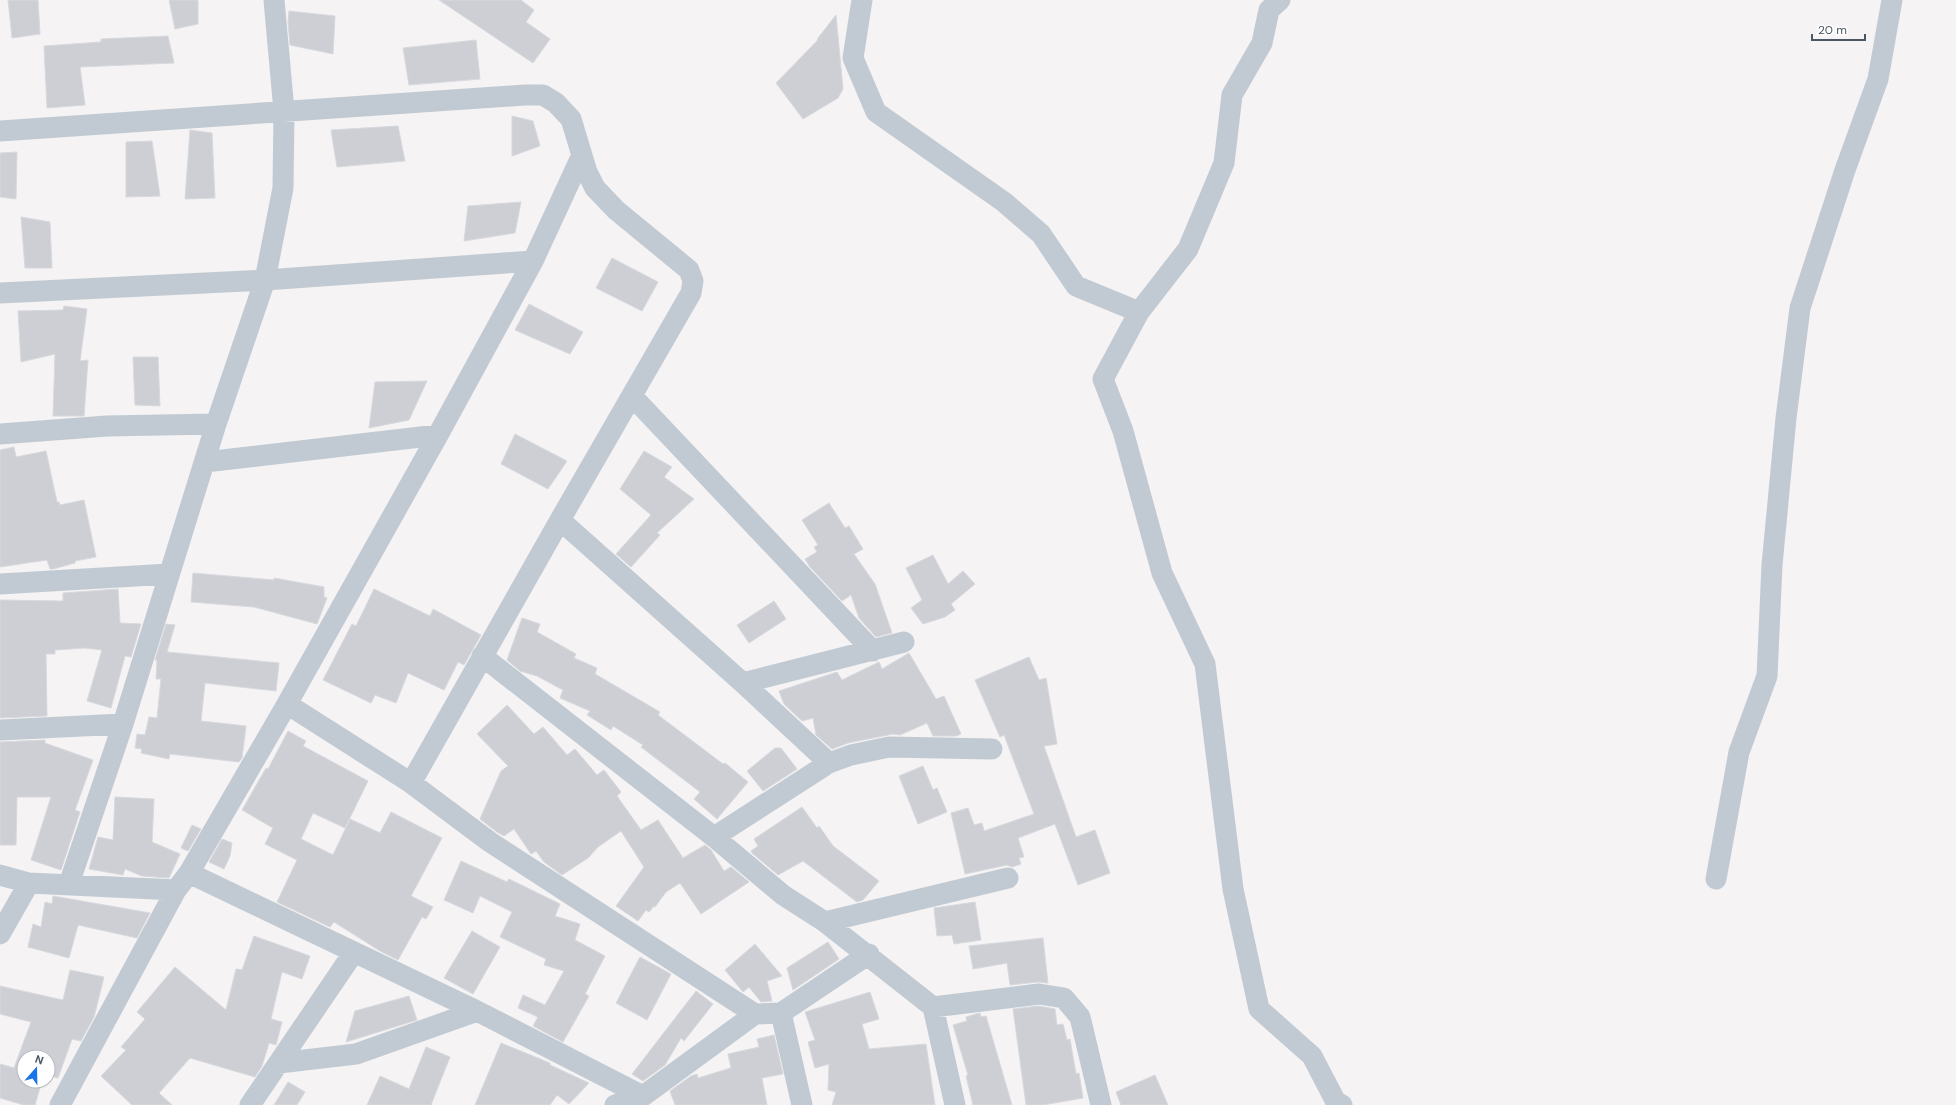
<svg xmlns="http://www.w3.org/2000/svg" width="1956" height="1105" viewBox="0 0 1956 1105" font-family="'DM Sans',sans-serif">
<rect width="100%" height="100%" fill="#f5f3f3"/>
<path fill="#cdcfd5" stroke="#d7d9de" d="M8 0H38L40 34 12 38Z
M169 0H198V24L175 29Z
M439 0H521L534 10 526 22 550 39 533 63Z
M289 11 335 16 333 54 290 45 288 22Z
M836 15 843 89 838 98 803 119 776 83 817 41 818 38Z
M168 36 174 63 80 67 85 105 47 108 44 46 101 42V39Z
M476 40 480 79 409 85 403 48Z
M512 116 533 121 540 146 512 156Z
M398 126 405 161 337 167 331 130Z
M190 130 212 133 215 198 185 199Z
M152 141 160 196 126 197V142Z
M17 152 16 199 0 197V153Z
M521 202 515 233 464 241 468 206Z
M21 217 50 222 52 268H25Z
M612 258 658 282 642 311 596 288Z
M529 304 583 332 570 354 515 330Z
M64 306 87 309 80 361 88 360 84 416H53L55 354 21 362 18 311 63 310Z
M133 357H158L160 406 135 405Z
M427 381 409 420 369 428 375 382Z
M515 434 567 461 548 489 501 464Z
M14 447 16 457 46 451 57 502H59L60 505 84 500 96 557 75 561V563L53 569H50L47 560 0 567V450Z
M644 451 672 467 664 477 694 499 657 533 660 535 631 567 616 554 651 515 620 489Z
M829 503 845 528 849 526 863 549 854 554 875 584 892 633 876 637 859 618 851 595 842 601 810 567 805 559 817 552 814 547 818 545 802 520Z
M933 555 948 584 963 571 975 584 951 604 955 610 945 617 923 624 911 608 922 600 906 568Z
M193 573 274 580V578L324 587V597L327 598 317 624 254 607 191 602Z
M118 589 120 623 141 624 131 657 125 656 111 708 87 701 102 650 85 648 55 650V654H46L47 716 0 718V600L63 601V593Z
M374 589 430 616 433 609 481 635 464 665 458 662 444 690 408 673 396 703 375 695 371 703 323 680 352 624 356 626Z
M774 601 786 619 749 643 737 625Z
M522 618 540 624 537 632 576 654 574 658 597 668 595 674 660 712 658 715 723 764 725 763 748 782 717 819 694 799 700 792 641 747 643 745 613 726 611 730 587 715 590 711 560 698 563 690 537 676 520 671 507 660Z
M166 624 175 625 167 652 279 663 276 691 205 683 201 721 246 726 242 758 239 762 170 754 169 759 141 753 142 749 135 748 137 734 145 735 149 717 157 718 161 679H156L157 660H155Z
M909 653 936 699 944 696 961 734 956 736H933L927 723 900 735 893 734 848 743 832 749 816 735 813 718 802 721 784 704 779 691 837 672 842 680 879 662 882 669Z
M1029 657 1039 680 1046 678 1057 744 1044 746 1076 837 1095 830 1110 873 1078 885 1055 824 1018 838 1024 857 1019 858 1021 864 1012 867 1007 865 965 874 951 813 968 808 974 825 982 823 984 831 1034 814 1004 735 1000 737 975 680Z
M507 705 534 734 543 727 567 755 575 749 597 775 604 770 621 792 617 796 641 830 658 820 683 858 705 845 711 850 724 871 731 867 749 882 701 914 680 883 666 892 655 907 654 906 649 912 646 910 638 921 616 906 644 867 621 831 598 847 588 858 562 875 544 862 536 851 531 854 514 829 504 836 497 832 480 819 501 771 508 766 477 734Z
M288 731 306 741 303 746 368 781 345 828 313 813 301 839 333 855 350 819 380 833 391 812 442 838 411 896 433 907 426 919 422 917 398 960 380 951 334 922 330 927 277 902 297 860 265 844 273 828 242 810 266 768 268 769Z
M45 740V743L93 760 75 810 80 812 61 870 31 860 51 797H17L16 845H0V742Z
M775 748H781L797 769 763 791 747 771Z
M923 766 933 790 937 788 947 812 918 824 899 776Z
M115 797 154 799 152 842 180 854 169 878 142 876 125 869 123 875 89 869 98 837 113 840Z
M802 807 817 828 819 826 833 846 879 881 863 900 857 902 803 861 778 875 752 853 751 851 758 846 754 839Z
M192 825 201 829 188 851 181 848Z
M222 839 232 843 230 856 224 869 209 862Z
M461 861 507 882 509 879 560 904 555 916 580 924 575 940 605 956 585 994 589 996 563 1042 533 1026 538 1017 518 1008 523 995 545 1005 564 971 544 965 546 959 500 937 512 912 480 896 473 913 444 900Z
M53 896 150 913 137 938 78 925 69 958 28 947 33 924 41 927 45 902 52 904Z
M975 902 981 940 954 944 952 935 937 936 934 908Z
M472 931 500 947 473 994 444 978Z
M254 936 310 956 302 979 282 972 271 1019 282 1022 276 1045 269 1043 262 1066 255 1077 190 1058 159 1093 172 1105H132L101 1076 126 1050 121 1047 145 1019 137 1012 175 967 226 1010 236 969 242 970Z
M1043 938 1048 983 1038 982 1010 985 1007 963 973 969 969 946Z
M828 942 839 959 793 990 787 968Z
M755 944 782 976 767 981 772 1001 761 1002 749 987 743 992 725 970Z
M640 957 671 974 647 1020 616 1003Z
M70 970 104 977 94 1017 81 1041 72 1039 58 1078 48 1075V1057H24V1081H42L35 1105H24L0 1098V1064L14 1068 31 1022 0 1014V986L63 1000Z
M696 991 713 1004 684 1041 681 1038 665 1065 643 1081 632 1074Z
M870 992 879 1019 862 1024 869 1049 926 1044 935 1105H832L836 1092 828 1090 829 1064 815 1068 808 1042 815 1040 805 1012Z
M409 996 417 1020 346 1042 355 1011Z
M1039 1006 1055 1009 1057 1025 1063 1024 1067 1040 1070 1039 1076 1074 1079 1073 1083 1098 1043 1105H1026L1013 1009Z
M980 1013 981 1017 986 1016 1012 1105H973L966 1076 968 1075 953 1025 967 1021 966 1017Z
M774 1035 783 1074 762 1078 767 1105H675L670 1091 691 1076 697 1074 698 1078 731 1068 728 1054 759 1047 757 1039Z
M501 1043 550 1063V1065L589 1083 569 1104 557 1095 550 1105H475Z
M426 1047 450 1057 431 1105H367L380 1076 409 1089Z
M1155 1075 1168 1105H1121L1116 1092Z
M288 1082 305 1092 297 1105H274Z"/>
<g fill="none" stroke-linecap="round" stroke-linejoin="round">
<path stroke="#c1cad2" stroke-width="21" d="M862 0 853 58 876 112 1004 202 1041 234 1076 286 1139 312 1188 249 1224 163 1232 95 1262 43 1269 10 1280 0
M0 131 525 95H543L556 103 571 119 587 172 595 188 616 210 689 270 693 281 691 293 560 520 411 783
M0 293 265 280 533 261
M1139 312 1103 379 1123 431 1162 573 1205 664 1233 889 1259 1009 1312 1056 1336 1102 1342 1105
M632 396 873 651
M0 434 107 426 216 424
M205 462 438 435
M560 520 743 683 829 763
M0 584 169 574
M482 656 714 837 783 895 825 922 933 1007 955 1105
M743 683 904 642
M287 704 411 783 490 842 755 1014
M0 730 123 724
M714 837 829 763 851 755 889 747 992 749
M189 873 477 1011 643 1096
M0 875 29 883 176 890
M1716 879 1739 752 1767 676 1772 565 1786 418 1800 308 1845 170 1878 79 1892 0
M69 884 123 724 216 424 265 280 283 188 284 111 274 0
M825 922 1008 878
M0 934 29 883
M933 1007 1039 994 1064 998 1080 1017 1101 1105
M781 1013 802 1105
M279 1063 356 1054 477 1011
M60 1105 176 890 189 873 287 704 438 435 533 261 582 155
M250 1105 354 952
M615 1105 643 1096 755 1014 781 1013 869 954"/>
</g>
<g transform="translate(36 1069) rotate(20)"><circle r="19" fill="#ffffff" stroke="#b7bbc0"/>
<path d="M0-3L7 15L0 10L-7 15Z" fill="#1a73e8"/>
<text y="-6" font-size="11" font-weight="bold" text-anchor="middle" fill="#4a5661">N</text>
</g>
<path d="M1812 34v6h53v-6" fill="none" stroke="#4a5661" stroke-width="2"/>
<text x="1818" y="34" font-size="12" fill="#4a5661" stroke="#ffffff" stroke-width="3" paint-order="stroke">20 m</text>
</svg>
